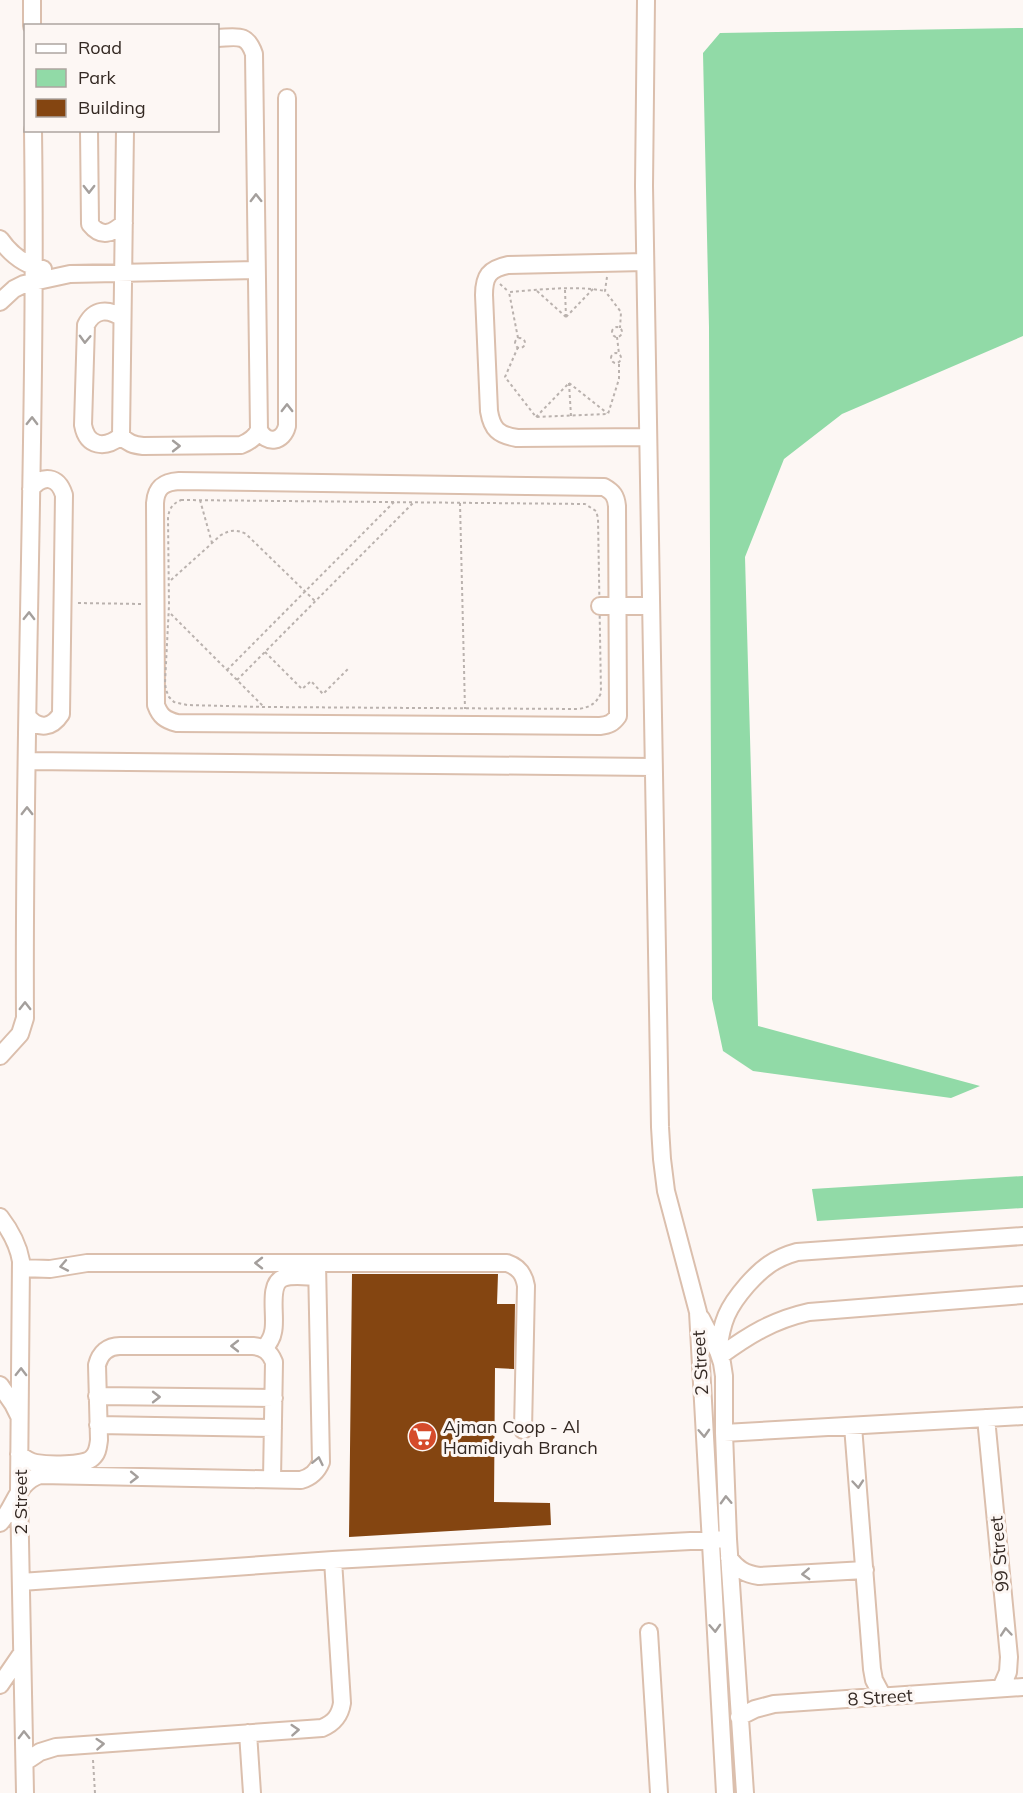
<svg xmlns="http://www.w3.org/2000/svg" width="1023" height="1793" viewBox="0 0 1023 1793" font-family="Mulish,sans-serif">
<rect width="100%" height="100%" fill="#fdf7f4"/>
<path fill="#91daa7" d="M1023 28V336L842 414 784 459 745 557 758 1026 980 1086 951 1098 753 1071 723 1051 712 999 709 327 703 53 720 33Z
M1023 1176V1208L817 1221 812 1189Z"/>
<path fill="#844511" d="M352 1274H498L497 1304H515L514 1369 495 1368 494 1502 550 1503 551 1525 349 1537Z"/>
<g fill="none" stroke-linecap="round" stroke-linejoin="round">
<defs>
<path id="minor" d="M32 0V26
M646 0 644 186 660 1127 662 1159 666 1191 698 1312 725 1793
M89 130 90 224C101 238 112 234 124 223
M125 130 121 436C128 443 133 445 143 446L241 445C249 442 255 438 259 430L254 54C247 33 237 37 218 38
M0 239C11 255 24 265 43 269
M645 262 508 265C489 269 484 276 484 295L489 411C492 429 498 435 517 438L648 437
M0 302 14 289 24 284 70 274 256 270
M259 430C267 445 283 442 287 426V98
M121 436C105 449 87 447 83 425L86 325C94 309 108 308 122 318
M179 481 604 487C613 492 616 496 617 506L618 716C613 723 609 725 600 726L177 723C165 720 160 716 156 705L155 503C156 487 164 482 179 481Z
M600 606H651
M28 717C39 730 52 728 61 714L64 495C58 476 43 474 31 489
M27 761 653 767
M0 1056 20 1034 25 1018C23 722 37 426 33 130
M0 1217C10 1230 18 1244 21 1261L19 1491 25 1793
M21 1268 50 1269 87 1263H507C519 1267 524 1274 526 1286L523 1430
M701 1318 718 1351 722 1363 724 1376V1433L728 1539 745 1793
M264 1349C268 1344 272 1339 273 1332 277 1318 267 1284 283 1278 293 1274 308 1277 317 1277
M718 1351C722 1321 727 1308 747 1285 762 1268 775 1258 797 1252L1023 1236
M720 1356C749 1335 773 1320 809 1312L1023 1295
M0 1385 13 1404 19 1416
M97 1396 274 1398
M986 1418 1009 1657 1008 1672 1001 1688
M98 1425 273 1428
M853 1426 872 1669 874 1680 883 1697
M724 1433 1023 1416
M19 1454C24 1458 30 1462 36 1463 48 1465 84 1466 92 1458 98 1453 98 1447 99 1440L97 1365C100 1353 108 1346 120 1346H253C264 1347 270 1352 274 1362L272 1479
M0 1523C15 1507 17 1482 40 1475L301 1480C311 1477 317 1472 321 1462L317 1263
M729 1558C737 1569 745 1574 759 1576L865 1570
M21 1582 333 1560 728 1539
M649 1632 659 1793
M0 1685 22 1653
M739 1717 755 1709 774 1704 1023 1687
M248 1733 252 1793
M25 1762 40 1752 56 1747 322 1728C334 1723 340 1716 342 1703L333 1560"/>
</defs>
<use href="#minor" stroke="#dbbfad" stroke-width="20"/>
<path stroke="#bab2ae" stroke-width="2" stroke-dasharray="3 3" stroke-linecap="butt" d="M607 277 605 291 621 312 620 328
M500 284 509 292
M565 290 566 317
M537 291 566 317
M566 317 593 289
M612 332a5 5 0 1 1 10 0a5 5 0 1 1-10 0Z
M617 337 619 354
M518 338 509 292C540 290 574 285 605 291
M515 343a5 5 0 1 1 10 0a5 5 0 1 1-10 0Z
M518 347 505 377 536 417 608 414 619 379V361
M611 358a5 5 0 1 1 10 0a5 5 0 1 1-10 0Z
M569 383 607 413
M569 383 571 416
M536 417 569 383
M181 500 585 504 596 511 598 518 601 693C596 704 590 707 579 709L264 707 187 705 174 702 169 697 166 690 165 683 169 605 168 518C169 509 172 504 181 500Z
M200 500 212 543
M460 503 465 709
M171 580 221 535C230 530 236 529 246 534L316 602
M78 603 141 604
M171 614 264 707
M265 652 302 689 311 681 323 694 348 669
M227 670 394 502
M237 680 414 502
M93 1760 95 1793"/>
<use href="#minor" stroke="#fff" stroke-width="16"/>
</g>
<defs><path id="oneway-chevron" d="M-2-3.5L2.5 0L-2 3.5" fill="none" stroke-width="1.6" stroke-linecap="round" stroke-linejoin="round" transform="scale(1.5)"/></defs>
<g stroke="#a49f9c">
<use href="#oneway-chevron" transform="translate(89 189) rotate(90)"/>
<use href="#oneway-chevron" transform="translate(256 198) rotate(-91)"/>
<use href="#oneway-chevron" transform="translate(85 339) rotate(92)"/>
<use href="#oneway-chevron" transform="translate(287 408) rotate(-90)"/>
<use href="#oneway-chevron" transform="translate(32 421) rotate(-89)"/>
<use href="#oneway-chevron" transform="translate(176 446)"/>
<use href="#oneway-chevron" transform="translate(29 616) rotate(-89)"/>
<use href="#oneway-chevron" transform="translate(27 811) rotate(-90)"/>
<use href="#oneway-chevron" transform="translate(25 1006) rotate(-90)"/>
<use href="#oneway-chevron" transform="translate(259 1263) rotate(180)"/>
<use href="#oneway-chevron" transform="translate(64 1266) rotate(169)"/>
<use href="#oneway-chevron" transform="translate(235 1346) rotate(-180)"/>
<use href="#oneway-chevron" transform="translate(21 1372) rotate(-89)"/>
<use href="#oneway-chevron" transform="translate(156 1397)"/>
<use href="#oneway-chevron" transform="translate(704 1433) rotate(87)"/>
<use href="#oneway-chevron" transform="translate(318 1461) rotate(-78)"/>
<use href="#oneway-chevron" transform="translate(134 1477) rotate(1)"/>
<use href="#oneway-chevron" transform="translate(858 1484) rotate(85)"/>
<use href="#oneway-chevron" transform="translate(726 1500) rotate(-92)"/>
<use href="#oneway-chevron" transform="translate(806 1574) rotate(177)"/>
<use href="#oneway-chevron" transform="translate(715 1628) rotate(87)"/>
<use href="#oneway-chevron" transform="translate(1006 1632) rotate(-95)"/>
<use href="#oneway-chevron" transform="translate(295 1730) rotate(-4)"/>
<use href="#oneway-chevron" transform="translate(24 1735) rotate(-91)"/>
<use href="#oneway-chevron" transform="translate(100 1744) rotate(-4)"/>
</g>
<defs>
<symbol id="supermarket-disc" viewBox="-11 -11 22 22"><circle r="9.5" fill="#d54b2b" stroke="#fdf7f4"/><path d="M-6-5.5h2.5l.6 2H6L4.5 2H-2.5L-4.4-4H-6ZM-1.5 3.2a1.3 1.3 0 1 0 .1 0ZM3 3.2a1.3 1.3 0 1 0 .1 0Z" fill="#fff"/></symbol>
</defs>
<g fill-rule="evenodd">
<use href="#supermarket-disc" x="406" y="1420" width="33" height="33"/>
</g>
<g text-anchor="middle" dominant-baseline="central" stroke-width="6" stroke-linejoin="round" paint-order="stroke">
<g font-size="18" fill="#342923" stroke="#fdf7f4">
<text transform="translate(700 1363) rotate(-93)">2 Street</text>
<text transform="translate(20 1502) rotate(-90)">2 Street</text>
<text transform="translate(999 1554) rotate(-95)">99 Street</text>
<text transform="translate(880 1697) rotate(-4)">8 Street</text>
</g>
<g font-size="18" fill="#342923" stroke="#fdf7f4" text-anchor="start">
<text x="443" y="1426">Ajman Coop - Al<tspan x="443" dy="21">Hamidiyah Branch</tspan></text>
</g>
</g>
<rect x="24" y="24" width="195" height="108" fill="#fdf7f4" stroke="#ada5a0" stroke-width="1.5"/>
<rect x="36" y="44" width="30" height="9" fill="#ffffff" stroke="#ada5a0" stroke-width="1.5"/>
<text x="78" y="54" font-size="18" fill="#342923">Road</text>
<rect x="36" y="69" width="30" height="18" fill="#91daa7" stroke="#ada5a0" stroke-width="1.5"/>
<text x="78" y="84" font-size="18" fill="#342923">Park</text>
<rect x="36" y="99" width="30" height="18" fill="#844511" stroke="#ada5a0" stroke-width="1.5"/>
<text x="78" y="114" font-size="18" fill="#342923">Building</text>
</svg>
